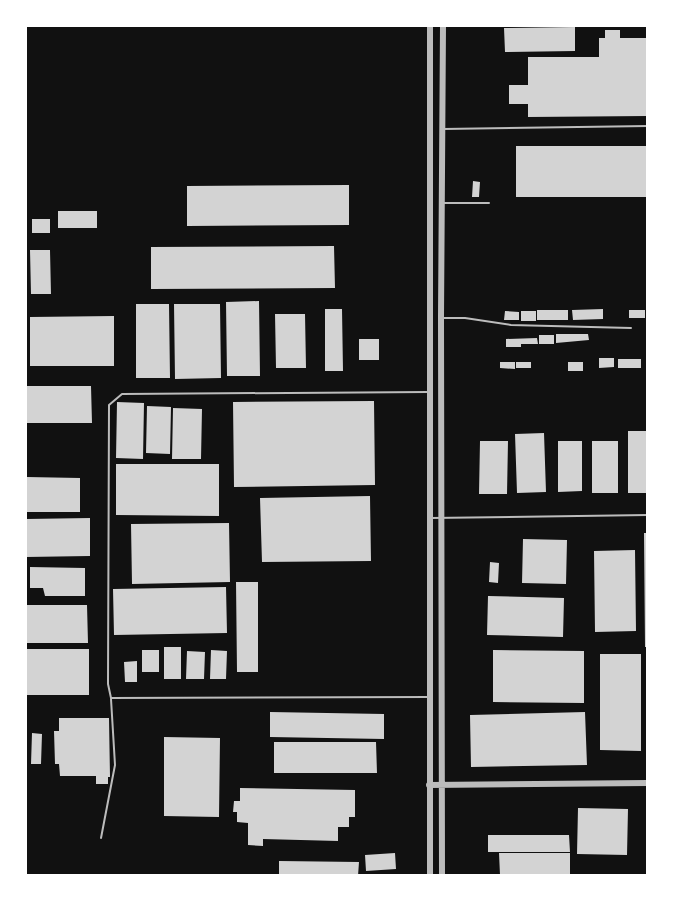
<svg xmlns="http://www.w3.org/2000/svg" width="673" height="901" viewBox="0 0 673 901" font-family="Roboto,sans-serif">
<rect width="100%" height="100%" fill="#111"/>
<path fill="#d3d3d3" d="M575 27V51L505 52 504 28Z
M605 30H620V38H648V116L528 117V104H509V85H528V57H599V38H605Z
M516 146H648V197H516Z
M473 181 480 182 479 197H472Z
M349 185V225L187 226V186Z
M58 211H97V228H58Z
M32 219H50V233H32Z
M334 246 335 288 151 289V247Z
M30 250H50L51 294H31Z
M259 301 260 376H227L226 302Z
M136 304H169L170 378H136Z
M174 304H220L221 378 175 379Z
M325 309H342L343 371H325Z
M603 309V319L573 320 572 310Z
M537 310H568V320H537Z
M629 310H645V318H629Z
M505 311 519 312V320H504Z
M521 311H536V321H521Z
M275 314H305L306 368H276Z
M114 316V366H30V317Z
M556 334H588L589 340 556 343Z
M539 335H554V344H539Z
M537 338 538 344H521V347H506V339Z
M359 339H379V360H359Z
M599 358H614V367L599 368Z
M618 359H641V368H618Z
M500 362H515V369L500 368Z
M516 362H531V368H516Z
M568 362H583V371H568Z
M26 386H91L92 423H26Z
M374 401 375 485 234 487 233 402Z
M117 402 144 403 143 459 116 458Z
M147 406 171 407 170 454 146 453Z
M173 408 202 409 201 459H172Z
M628 431H648V493H628Z
M544 433 546 492 517 493 515 434Z
M480 441H508L507 494H479Z
M558 441H582V491L558 492Z
M592 441H618V493H592Z
M116 464H219V516L116 515Z
M27 477 80 478V512H27Z
M370 496 371 561 262 562 260 498Z
M90 518V556L26 557V519Z
M229 523 230 582 132 584 131 524Z
M644 533H648V647H645Z
M523 539 567 540 566 584 522 583Z
M635 550 636 631 595 632 594 551Z
M490 562 499 563 498 583 489 582Z
M30 567 85 568V596H45L43 588H30Z
M236 582H258V672H237Z
M226 587 227 633 114 635 113 589Z
M488 596 564 598 563 637 487 635Z
M26 605H87L88 643H26Z
M164 647H181V679H164Z
M26 649H89V695H26Z
M142 650H159V672H142Z
M211 650 227 651 226 679H210Z
M493 650 584 651V703L493 702Z
M187 651 205 652 204 679H186Z
M600 654H641V751L600 750Z
M137 661V682H125L124 662Z
M270 712 384 714V739L270 737Z
M585 712 587 765 471 767 470 715Z
M59 718H109L110 777H108V784H96V776H60L59 764H55L54 731H59Z
M32 733 42 734 41 764H31Z
M164 737 220 738 219 817 164 816Z
M274 742H376L377 773H274Z
M240 788 355 790V817H349V827H338V841L263 839V846L248 845V823L237 822V812H233L234 801H240Z
M578 808 628 809 627 855 577 854Z
M488 835H569L570 852H488Z
M395 853 396 869 366 871 365 855Z
M499 853H570V875H500Z
M279 861 359 862 358 876H279Z"/>
<g fill="none" stroke-linecap="round" stroke-linejoin="round">
<path stroke="#bcbcbc" stroke-width="2" d="M443 129 648 126
M442 203H489
M443 318H465L511 325 631 328
M428 392 122 394 109 405 108 684 111 698 430 697
M431 518 648 515
M647 783V876
M101 838 115 765 111 699"/>
<path stroke="#bcbcbc" stroke-width="6" d="M430 26V876
M429 785 648 783
M442 876 441 317 443 26"/>
</g>
<rect width="673" height="901" fill="none" stroke="#ffffff" stroke-width="54"/>
</svg>
